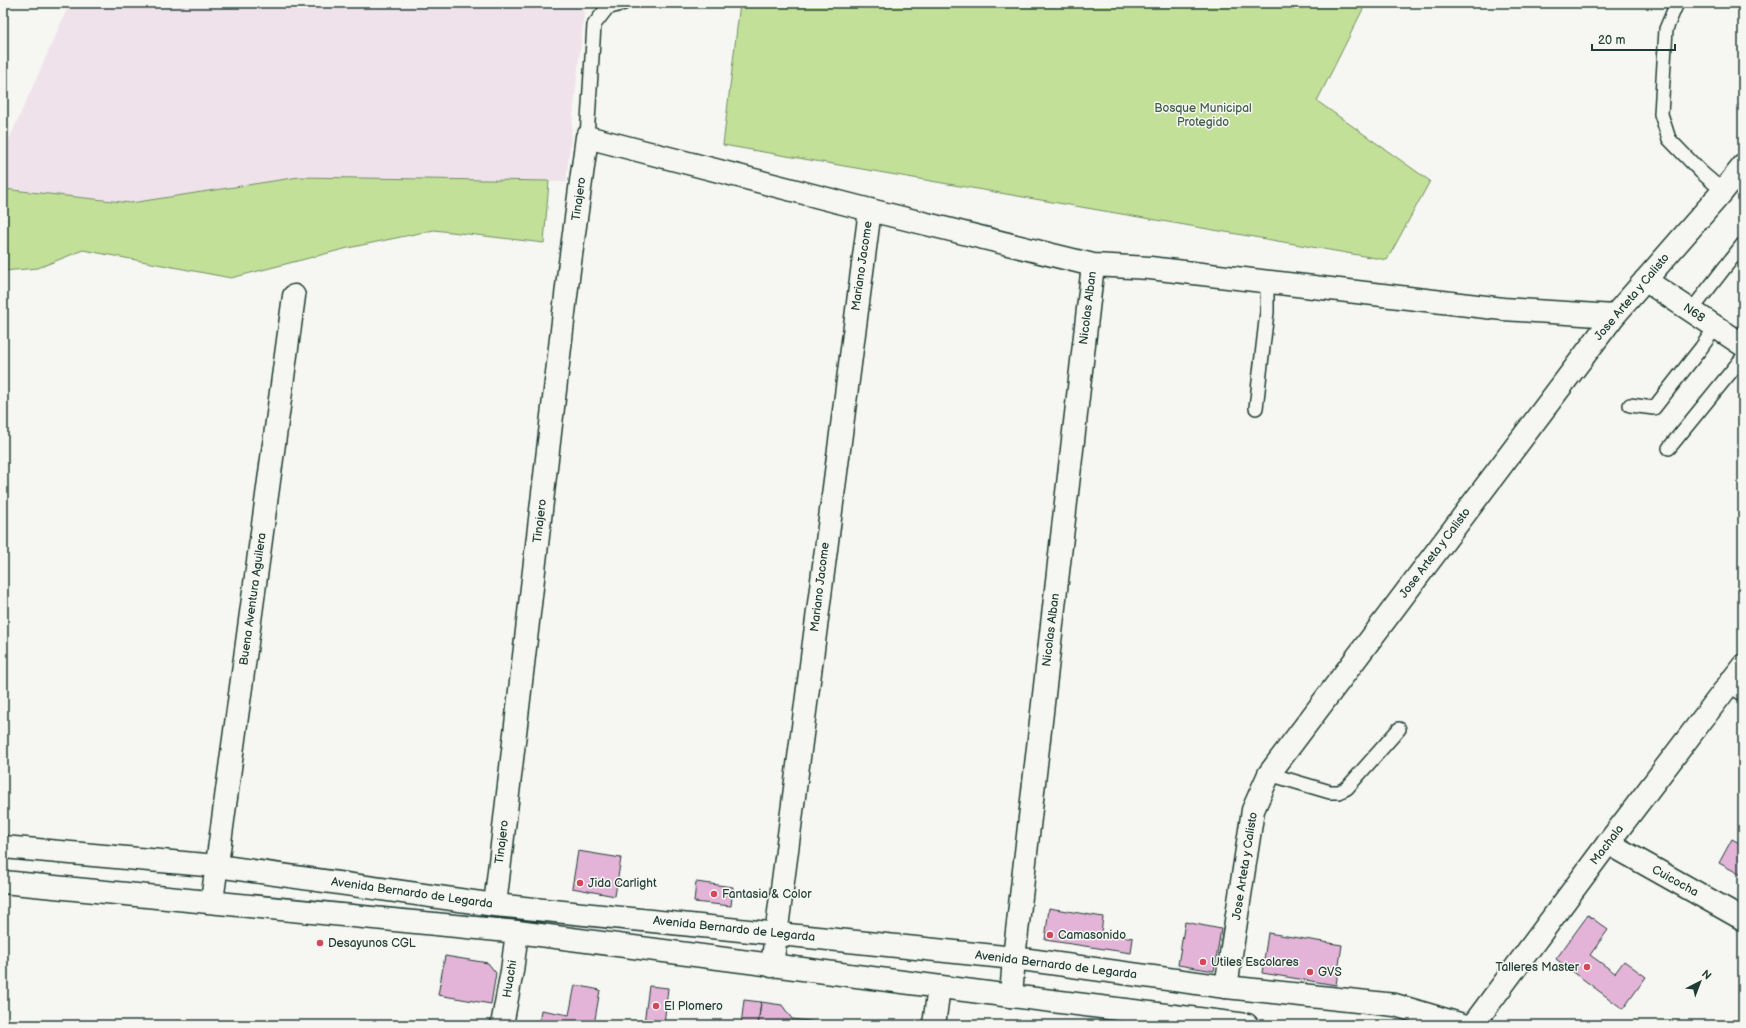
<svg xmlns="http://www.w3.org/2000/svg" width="1746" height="1028" viewBox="0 0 1746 1028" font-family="'Balsamiq Sans',sans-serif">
<rect width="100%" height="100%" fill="#f6f6f2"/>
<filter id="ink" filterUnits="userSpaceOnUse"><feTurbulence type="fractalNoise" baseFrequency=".025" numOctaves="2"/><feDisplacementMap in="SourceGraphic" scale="8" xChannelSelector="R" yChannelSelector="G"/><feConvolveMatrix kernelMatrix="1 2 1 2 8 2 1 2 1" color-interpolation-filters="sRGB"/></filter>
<g filter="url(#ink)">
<path fill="#f0e2ea" d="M70 3H585L566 182 299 177 131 203 3 189V153Z"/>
<path fill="#c3e098" stroke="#718e66" d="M740 3H1366L1317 101 1430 181 1387 260 723 145Z
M299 177 549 181 544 243 434 230 348 248 231 278 83 250 38 268 3 271V189L131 203Z"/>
<path fill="#e3b4d7" stroke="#1f3d34" d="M1732 839 1743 845V876L1719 863Z
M578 851 621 858 615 896 572 888Z
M696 882 733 887 731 906 694 902Z
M1049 908 1103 917 1101 933 1133 938 1131 953 1045 940Z
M1588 915 1608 930 1590 955 1615 973 1624 961 1646 977 1623 1009 1556 959Z
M1185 922 1221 929 1214 971 1178 965Z
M1268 933 1342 945 1336 985 1262 973Z
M445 956 488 963 496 973 491 1004 438 995Z
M575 985 600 990 594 1025H539L541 1010 569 1015Z
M649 986 668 988 664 1025 644 1023Z
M744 1000 761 1002 758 1025H741Z
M761 1002 782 1005 792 1019 818 1022 817 1025H758Z"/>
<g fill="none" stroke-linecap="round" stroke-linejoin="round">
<defs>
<path id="service" d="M1677 3 1666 29 1661 114 1669 139 1701 172 1723 191
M587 137 594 25 607 8 624 3
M1691 311 1743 244
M1630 405 1654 408 1701 348 1715 328
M1256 408 1267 312V282
M1669 448 1743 357
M1269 774 1330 792H1339L1347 788 1399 729"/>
<path id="minor" d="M1645 280 1743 345
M1731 681 1743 689
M1608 843 1743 919
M212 901 294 296
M495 905 569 270 587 137 870 210 1093 265 1150 268 1503 309 1614 316
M772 966 870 210
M1226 987 1253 810 1269 774 1614 316 1723 191 1743 166
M1011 996 1014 958 1093 265
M502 1025 512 971 517 932
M934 1025 939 987"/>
<path id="tertiary" d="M3 847 217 866 495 905 1014 958 1226 987 1395 1005 1463 1025
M3 882 517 932 1011 996 1247 1025"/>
<path id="secondary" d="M1473 1025 1608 843 1743 666"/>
</defs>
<use href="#service" stroke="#1f3d34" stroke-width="16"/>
<use href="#minor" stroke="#1f3d34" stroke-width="25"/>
<use href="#tertiary" stroke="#1f3d34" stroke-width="25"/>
<use href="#secondary" stroke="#1f3d34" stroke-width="25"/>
<use href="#service" stroke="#f6f6f2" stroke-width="13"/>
<use href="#minor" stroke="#f6f6f2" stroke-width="22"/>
<use href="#tertiary" stroke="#f6f6f2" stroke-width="22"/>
<use href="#secondary" stroke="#f6f6f2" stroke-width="22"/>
</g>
</g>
<g fill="#d1495b" stroke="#f6f6f2" stroke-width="1.5">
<circle cx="580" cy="883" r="4"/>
<circle cx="714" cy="894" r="4"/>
<circle cx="1050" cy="935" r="4"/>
<circle cx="320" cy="943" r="4"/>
<circle cx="1203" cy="962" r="4"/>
<circle cx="1587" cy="967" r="4"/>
<circle cx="1310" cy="972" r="4"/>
<circle cx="656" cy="1006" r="4"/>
</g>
<g text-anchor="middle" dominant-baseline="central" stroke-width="3" stroke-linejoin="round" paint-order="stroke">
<g font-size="12" fill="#405e48" stroke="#f6f6f2">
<text x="1203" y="108">Bosque Municipal<tspan x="1203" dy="14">Protegido</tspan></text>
</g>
<g font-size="12" fill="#1f3d34" stroke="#f6f6f2">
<text transform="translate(579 199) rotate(-82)">Tinajero</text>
<text transform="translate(862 266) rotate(-82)">Mariano Jacome</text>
<text transform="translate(1632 297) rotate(-50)">Jose Arteta y Calisto</text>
<text transform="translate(1088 308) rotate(-83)">Nicolas Alban</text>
<text transform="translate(1694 313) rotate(35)">N68</text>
<text transform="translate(540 521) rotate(-83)">Tinajero</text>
<text transform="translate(1435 553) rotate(-53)">Jose Arteta y Calisto</text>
<text transform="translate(820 587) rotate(-83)">Mariano Jacome</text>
<text transform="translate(253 599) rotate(-82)">Buena Aventura Aguilera</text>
<text transform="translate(1051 630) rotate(-83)">Nicolas Alban</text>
<text transform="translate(502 842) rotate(-83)">Tinajero</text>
<text transform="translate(1607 845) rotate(-53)">Machala</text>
<text transform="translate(1245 866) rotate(-81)">Jose Arteta y Calisto</text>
<text transform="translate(1675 881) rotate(29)">Cuicocha</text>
<text transform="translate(412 893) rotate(8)">Avenida Bernardo de Legarda</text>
<text transform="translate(734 929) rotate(6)">Avenida Bernardo de Legarda</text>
<text transform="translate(1056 965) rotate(7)">Avenida Bernardo de Legarda</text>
<text transform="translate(510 979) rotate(-81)">Huachi</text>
</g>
<g font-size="12" fill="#1f3d34" stroke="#f6f6f2" text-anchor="start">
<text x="588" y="883">Jida Carlight</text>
<text x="722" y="894">Fantasia &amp; Color</text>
<text x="1058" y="935">Camasonido</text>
<text x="328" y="943">Desayunos CGL</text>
<text x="1211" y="962">Utiles Escolares</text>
<text x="1579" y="967" text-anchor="end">Talleres Master</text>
<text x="1318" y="972">GVS</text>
<text x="664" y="1006">El Plomero</text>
</g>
</g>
<rect width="1746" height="1028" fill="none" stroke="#f6f6f2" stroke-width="16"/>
<rect x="8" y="8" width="1730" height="1012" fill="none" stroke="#1f3d34" stroke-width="1.5" filter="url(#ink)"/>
<g transform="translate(1700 982) rotate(42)" stroke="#f6f6f2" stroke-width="3" paint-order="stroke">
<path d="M0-3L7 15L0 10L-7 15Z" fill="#1f3d34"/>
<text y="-6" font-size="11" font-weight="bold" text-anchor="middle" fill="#1f3d34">N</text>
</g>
<path d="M1592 44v6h83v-6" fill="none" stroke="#1f3d34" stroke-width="2"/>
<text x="1598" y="44" font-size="12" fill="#1f3d34" stroke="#f6f6f2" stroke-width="3" paint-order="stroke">20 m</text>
</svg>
